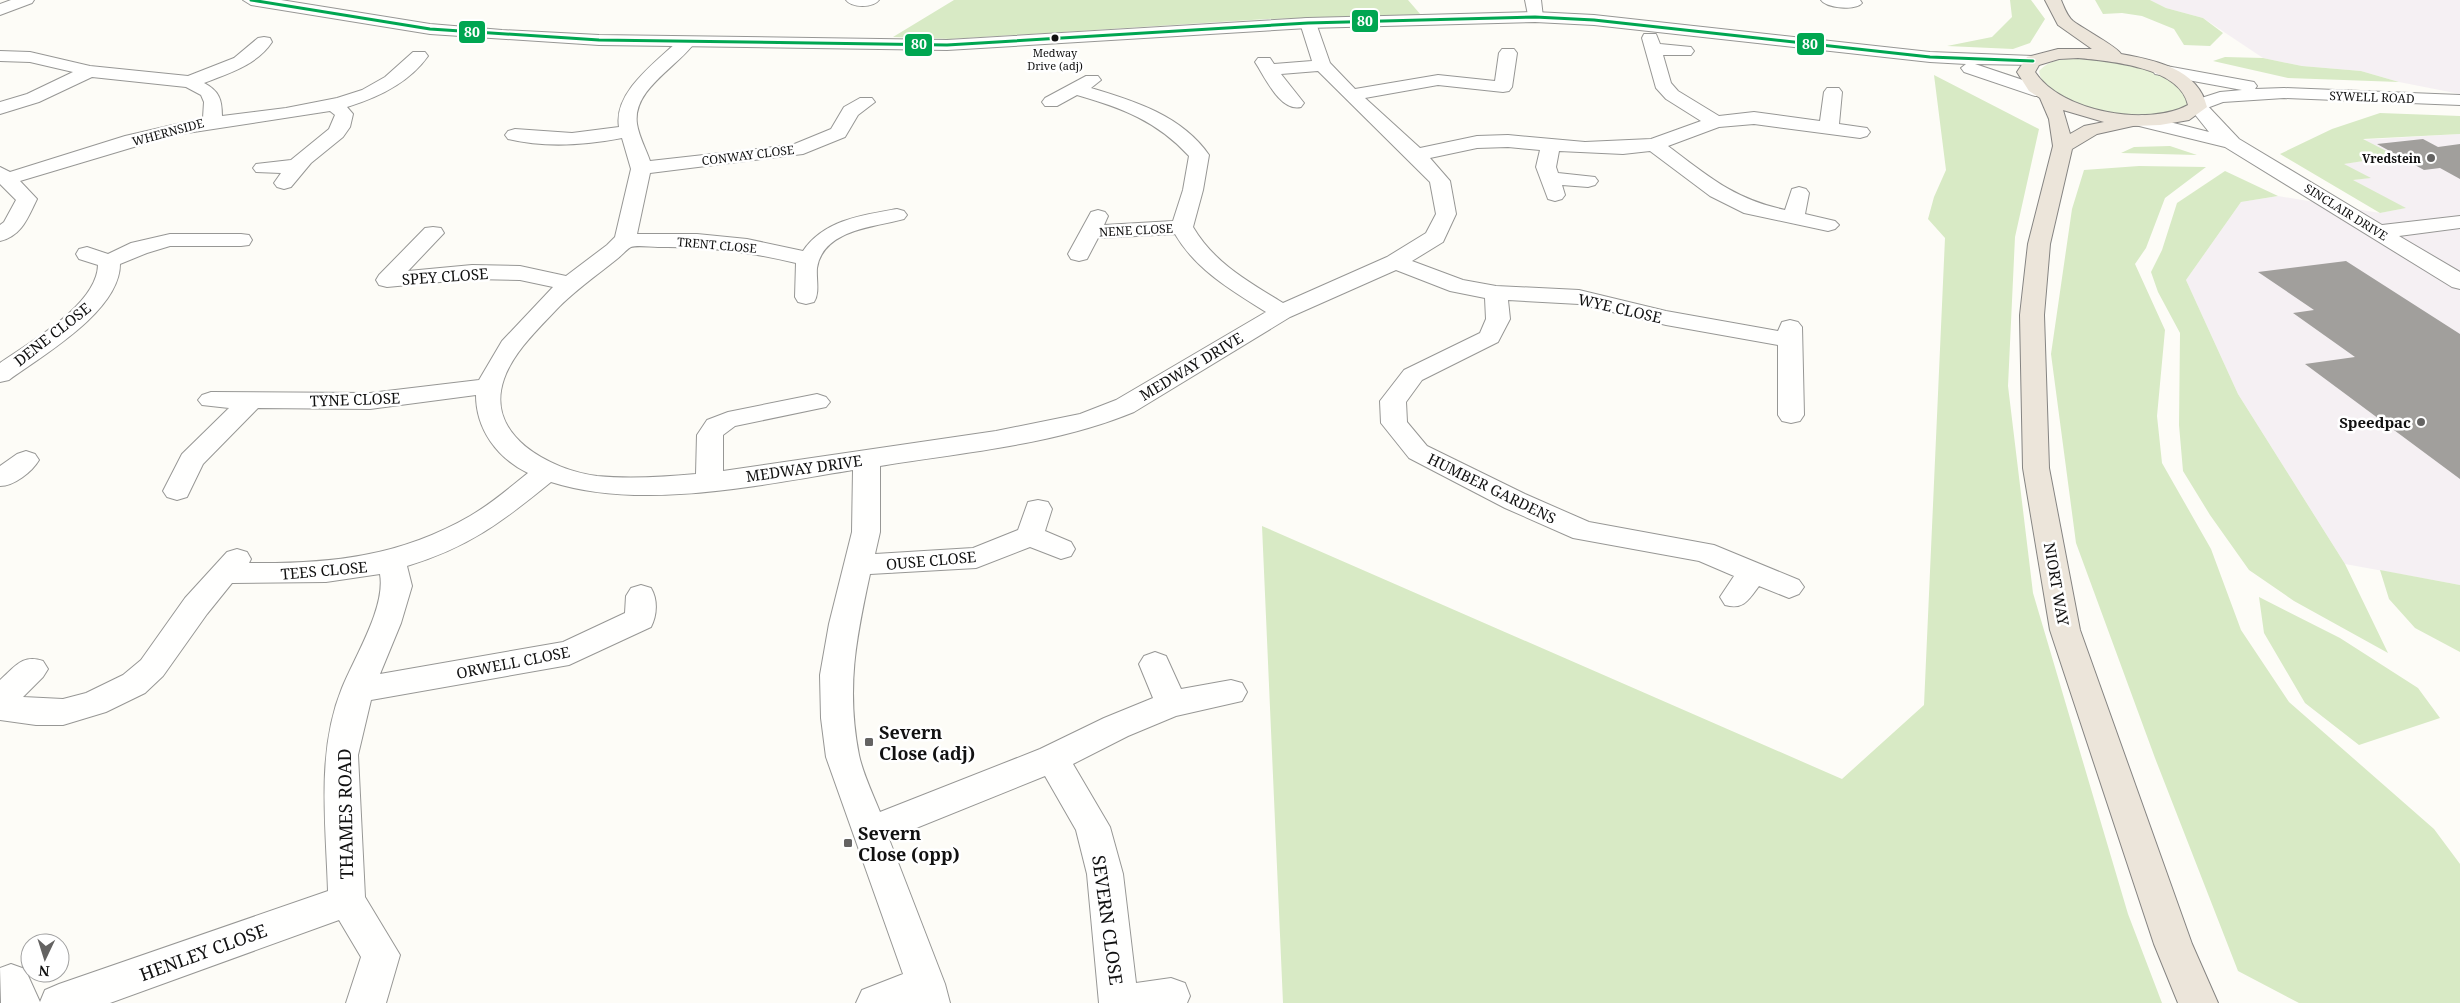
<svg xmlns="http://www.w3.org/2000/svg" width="2460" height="1003" viewBox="0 0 2460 1003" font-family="'Noto Serif',serif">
<rect width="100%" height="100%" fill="#fdfcf7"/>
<path fill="#f5f0f3" d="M2150 0H2460V94L2399 82 2361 71 2302 66 2263 58 2203 18 2166 8Z
M2460 134V585L2345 564 2238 394 2186 280 2241 202 2278 196 2380 213 2405 208 2352 180 2369 178 2343 164 2395 156 2361 140Z"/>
<path fill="#e7f3d7" d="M2078 58C2103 59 2148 63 2168 79 2176 84 2182 91 2189 97L2187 106C2178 109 2167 115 2158 116 2129 119 2043 106 2039 71 2050 59 2063 59 2078 58Z"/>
<path fill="#d8eac5" d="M954 0H1408L1421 15 1267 19 951 39 893 37Z
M2010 0H2031L2045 19 2030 43 2013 49 1947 46 1992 37 2012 17Z
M2095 0H2150L2166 8 2203 18 2223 33 2210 46 2184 45 2174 29 2142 16 2122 13 2103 14Z
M2225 57 2263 58 2302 66 2361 71 2399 82 2288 78 2213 61Z
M1934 75 2039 129 2015 237 2008 386 2033 593 2128 914 2162 1003H1283L1262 526 1842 779 1924 705 1945 238 1928 219 1934 197 1946 170Z
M2380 113 2460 116V134L2363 139 2396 156 2344 164 2371 178 2353 180 2406 208 2380 213 2280 154 2332 129Z
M2170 146 2197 155 2121 153 2134 147Z
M2139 166 2206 167 2165 198 2146 248 2135 264 2165 330 2157 416 2162 463 2211 549 2241 630 2289 702 2434 829 2460 864V1003H2299L2238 971 2155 758 2076 543 2051 354 2072 209 2084 170Z
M2225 171 2278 196 2241 202 2186 280 2238 394 2345 564 2388 653 2294 601 2249 570 2210 515 2183 471 2179 425 2180 333 2158 292 2151 272 2162 250 2177 203Z
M2380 570 2460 585V652L2415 628 2389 599Z
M2259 597 2340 638 2418 688 2440 718 2359 745 2305 703 2264 633Z"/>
<path fill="#a19f9c" d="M2423 139 2438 147 2460 144V179L2440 168 2424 170 2377 144Z
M2346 261 2460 334V479L2305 364 2355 357 2293 313 2314 310 2258 272Z"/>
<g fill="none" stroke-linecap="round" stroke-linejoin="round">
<defs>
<path id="minor" d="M846 0H879C873 8 852 8 846 0Z
M1525 0H1541L1543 17 1541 20H1529Z
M1821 0H1860L1862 3C1856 11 1826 8 1821 0Z
M1308 18 1314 19 1316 23 1330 63 1355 89 1438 75 1495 81 1499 53 1502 49H1514L1517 53 1512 87 1509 91 1503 92 1438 85 1365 98 1420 148 1477 136 1508 135 1585 142 1651 139 1701 121 1666 99 1656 88 1642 38 1644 34H1656L1660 44 1691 47 1694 51 1691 55H1663L1671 83 1678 91 1719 116 1754 112 1820 121 1824 92 1827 88H1839L1842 92 1839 124 1867 128 1870 132 1867 136 1860 138 1754 124 1719 127 1668 146C1709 177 1734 199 1785 210L1792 189 1799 187 1806 189 1809 193 1805 214 1835 221 1839 225 1835 229 1828 231 1744 213 1710 196 1650 151 1623 154 1559 151 1556 167 1558 173 1595 177 1598 181 1595 185 1588 187 1562 185 1565 195 1562 199 1555 201 1548 199 1536 167 1540 150 1508 147 1477 148 1430 158 1450 181 1456 214 1443 242 1412 261 1463 280 1496 286 1579 290 1666 311 1778 331 1782 322 1790 320 1798 322 1802 327 1804 415 1800 421 1791 423 1782 421 1778 415V345L1666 325 1579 304 1508 300 1510 319 1498 342 1422 380 1406 402 1407 422 1427 446 1525 494 1589 522 1714 545 1799 580 1804 587 1799 594 1789 598 1759 586C1748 601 1743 610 1725 605L1720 597 1734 576 1699 561 1573 538 1505 508 1409 458 1381 423 1380 401 1404 370 1480 333 1486 319 1485 298 1450 291 1396 270 1290 317 1134 412C1054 445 965 452 880 466V532L875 554 973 548 1018 530 1028 502 1038 500 1048 502 1052 509 1045 531 1071 542 1075 549 1071 556 1061 559 1030 547 976 568 870 574C856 639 846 688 859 755 863 774 873 794 880 812L1040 749 1104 718 1153 698 1139 664 1144 656 1155 652 1166 656 1181 689 1231 680 1242 683 1247 692 1242 701 1176 716 1128 736 1073 764 1110 827 1123 874 1136 983 1171 978 1185 983 1190 996 1187 1003H1099L1087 874 1076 830 1045 776 889 839 945 984 950 1003H856L862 990 903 974 826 757 821 718 820 675 829 624 852 532 853 470C761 485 641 511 551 482 502 522 469 547 407 566L412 586 401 623 380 674 563 642 625 613 626 596 631 588 641 585 651 588C658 600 657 615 651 627L569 665 371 700 358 755 365 897 400 955 386 1003H346L361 957 339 920 110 1003H1L0 968 11 964 25 969 40 1002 45 990 59 984 328 891C326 824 316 752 342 688 355 656 386 607 380 574L326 582 232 583 207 614 163 676 145 693 106 712 63 725H36L0 720V680C15 667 22 654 43 661L48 669 43 677 23 697 63 699 86 693 123 675 141 660 185 598 227 552 237 549 247 552 251 559 249 563C329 564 399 557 470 516 491 504 509 488 528 473 497 458 476 429 476 395L370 409 258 408 203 464 187 497 177 500 167 497 163 491 182 454 229 408 202 405 198 400 202 395 211 392 370 393 479 380 502 341 553 287 520 280 472 279 387 287 379 285 376 280 379 275 425 228 433 227 441 228 444 233 408 271 472 265 520 266 566 276 607 245 615 237 631 169 622 138C586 145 545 148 508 139L505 135 508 131 515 129 572 133 619 127C613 91 658 61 681 38H693L695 42C678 67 632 89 637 124 639 137 646 149 650 161L792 145 831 129 844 107 860 98H872L875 102 858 115 845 137 803 154 650 173 637 234H697L747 239 803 251C824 220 862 215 897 209L904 211 907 215 904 219C876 227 823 229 817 268 816 279 820 293 814 302L806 304 798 302 795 297 796 263C750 252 706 246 658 247 650 247 638 245 631 247 627 249 621 256 617 259 596 276 574 291 556 310 537 330 513 353 504 379 484 436 551 470 597 476 629 479 664 477 696 474L697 435 707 420 728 412 817 394 826 397 830 402 826 407 735 426 723 435V471L996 431 1080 414 1116 400 1266 312C1231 290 1196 270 1175 234L1098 238 1087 259 1079 261 1071 259 1068 254 1091 212 1098 210 1105 212 1108 216 1104 225 1173 221 1183 190 1189 156C1157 121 1122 108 1077 95L1057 106H1045L1042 102 1045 98 1086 76H1098L1101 80 1091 88C1135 101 1182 116 1209 155L1203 190 1193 227C1214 263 1249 282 1283 303L1387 257 1426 233 1436 214 1430 182 1318 71 1281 74 1304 103 1301 107C1280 112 1265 77 1255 62L1258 58H1270L1274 64 1312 61 1300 23 1302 19Z
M264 37 270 38 272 42C257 65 229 73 204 83 219 91 222 99 222 116L286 108 337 98 362 90 385 77 413 52H425L428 56C409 83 377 98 347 107L353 114 350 127 343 137 311 163 291 187 284 189 277 187 274 183 281 173 256 172 253 168 256 164 291 160 329 129 335 115 330 111 174 135 20 181 37 199C28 217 22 236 0 241V225L4 222 16 200 0 184V167L10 172 125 136 203 118 204 102 201 95 186 87 92 77 39 102 0 114V102L27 94 73 72 30 62 0 61V51L30 52 90 66 188 76 234 58 258 38Z
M2198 101 2205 103 2239 139 2382 225 2460 216V228L2399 236 2460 272V289L2452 287 2225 147 2135 125 2133 121 2135 117 2142 115 2209 132 2189 107 2191 103Z
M170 234H241L249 235 252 240 249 245 241 246H170L147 253 120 264C120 311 43 355 9 380L0 382V363C30 342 97 305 98 265L79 259 76 254 79 249 87 247 108 254 131 243Z
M26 451 35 454 39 460C32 472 14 486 0 486V466L17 454Z"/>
<path id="tertiary" d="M11 0H34L32 3 0 15V4Z
M243 0H281L430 24 502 30 599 35 947 40 1308 18 1535 12 1594 15 1930 52 2033 56 2039 57 2042 61 2039 65 1975 64 2047 88 2050 92 2047 96H2035L1964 72 1961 68 1966 64 1930 62 1594 25 1535 22 1308 28 947 50 599 45 430 34 251 5Z
M2161 65 2254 82 2257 86 2255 89 2284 88 2460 95V105L2284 98 2223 102 2199 111 2192 109 2190 105 2192 101 2220 92 2242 90 2155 74 2152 70 2155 66Z"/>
<path id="trunk" d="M2045 0H2061C2064 7 2067 16 2073 21 2082 28 2119 48 2121 54 2155 60 2198 69 2207 107L2189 120 2160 125 2133 126 2097 134 2072 149 2050 244 2044 315 2049 468 2080 630 2192 944 2218 1003H2178L2154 944 2050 630 2023 468 2020 315 2028 244 2053 146 2049 119 2040 98 2029 91 2017 72 2027 57 2058 49H2092L2058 25ZM2078 58C2110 61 2180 67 2188 105 2148 127 2061 112 2035 72L2039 65 2059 59ZM2063 110 2104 122 2084 126 2070 134Z"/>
</defs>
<use href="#minor" stroke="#979795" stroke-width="2"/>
<use href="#tertiary" stroke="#979795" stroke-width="2"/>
<use href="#trunk" stroke="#858482" stroke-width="2"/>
<use href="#minor" fill="#fffffe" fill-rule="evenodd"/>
<use href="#tertiary" fill="#fffffe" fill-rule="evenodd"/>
<use href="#trunk" fill="#ece5da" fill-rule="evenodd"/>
<defs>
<path id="bus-1" d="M251 0 430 29 599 40 947 45 1308 23 1535 17 1594 20 1930 57 2033 61"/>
</defs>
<use href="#bus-1" stroke="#fff" stroke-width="5.5"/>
<use href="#bus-1" stroke="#00a651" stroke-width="3"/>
</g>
<circle fill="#111" stroke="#fff" stroke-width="2" cx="1055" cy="38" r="4.5"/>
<g fill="#646362" stroke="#fff" stroke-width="2">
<circle cx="2431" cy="158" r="5"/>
<circle cx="2421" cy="422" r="5"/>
<rect x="864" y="737" width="10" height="10" rx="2.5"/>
<rect x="843" y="838" width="10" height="10" rx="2.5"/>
</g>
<g text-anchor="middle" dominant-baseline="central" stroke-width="5" stroke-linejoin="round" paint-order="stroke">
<g font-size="11" fill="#111" stroke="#fff">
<text x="1055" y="52">Medway<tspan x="1055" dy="13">Drive (adj)</tspan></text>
</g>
<g font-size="12" fill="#111" stroke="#fff">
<text transform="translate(2372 97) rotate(2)">SYWELL ROAD</text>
<text transform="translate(168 132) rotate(-15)">WHERNSIDE</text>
<text transform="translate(748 155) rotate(-7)">CONWAY CLOSE</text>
<text transform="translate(2346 212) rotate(32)">SINCLAIR DRIVE</text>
<text transform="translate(1136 230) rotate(-3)">NENE CLOSE</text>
<text transform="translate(717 245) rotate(5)">TRENT CLOSE</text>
</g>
<g font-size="12" font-weight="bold" fill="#111" stroke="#fff" text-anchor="end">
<text x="2421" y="158">Vredstein</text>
</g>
<g font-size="15" fill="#111" stroke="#fff">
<text transform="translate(445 276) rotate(-4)">SPEY CLOSE</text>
<text transform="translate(1620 308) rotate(13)">WYE CLOSE</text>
<text transform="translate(52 334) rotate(-38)">DENE CLOSE</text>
<text transform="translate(1191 366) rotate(-31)">MEDWAY DRIVE</text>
<text transform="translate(355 399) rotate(-2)">TYNE CLOSE</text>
<text transform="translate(804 468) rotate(-8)">MEDWAY DRIVE</text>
<text transform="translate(1492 488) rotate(26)">HUMBER GARDENS</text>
<text transform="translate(931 560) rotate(-5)">OUSE CLOSE</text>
<text transform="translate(324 570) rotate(-5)">TEES CLOSE</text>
<text transform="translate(2057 584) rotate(80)">NIORT WAY</text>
<text transform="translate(513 662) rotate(-11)">ORWELL CLOSE</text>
</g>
<g font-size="15" font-weight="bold" fill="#111" stroke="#fff" text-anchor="end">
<text x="2411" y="422">Speedpac</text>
</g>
<g font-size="18" font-weight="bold" fill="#111" stroke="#fff" text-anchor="start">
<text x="879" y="732">Severn<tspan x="879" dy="21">Close (adj)</tspan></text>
<text x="858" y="833">Severn<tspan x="858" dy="21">Close (opp)</tspan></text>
</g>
<g font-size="18" fill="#111" stroke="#fff">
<text transform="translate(345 814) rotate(-91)">THAMES ROAD</text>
<text transform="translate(1108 920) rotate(82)">SEVERN CLOSE</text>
<text transform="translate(203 952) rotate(-20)">HENLEY CLOSE</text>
</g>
</g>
<g stroke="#fff" stroke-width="2">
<rect x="1351" y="9" width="28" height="24" rx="5" fill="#00a651"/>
<rect x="458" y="20" width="28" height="24" rx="5" fill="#00a651"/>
<rect x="1796" y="32" width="29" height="24" rx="5" fill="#00a651"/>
<rect x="904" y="33" width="29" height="24" rx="5" fill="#00a651"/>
</g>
<g font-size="14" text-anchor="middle" font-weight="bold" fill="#fff">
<text x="1365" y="26">80</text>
<text x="472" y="37">80</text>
<text x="1810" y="49">80</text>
<text x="919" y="49">80</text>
</g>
<g transform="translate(45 958) rotate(184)"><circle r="24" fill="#ffffff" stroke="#a0a0a0"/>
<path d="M0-4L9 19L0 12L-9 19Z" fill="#646362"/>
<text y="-8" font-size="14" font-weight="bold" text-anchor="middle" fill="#111111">N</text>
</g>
</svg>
